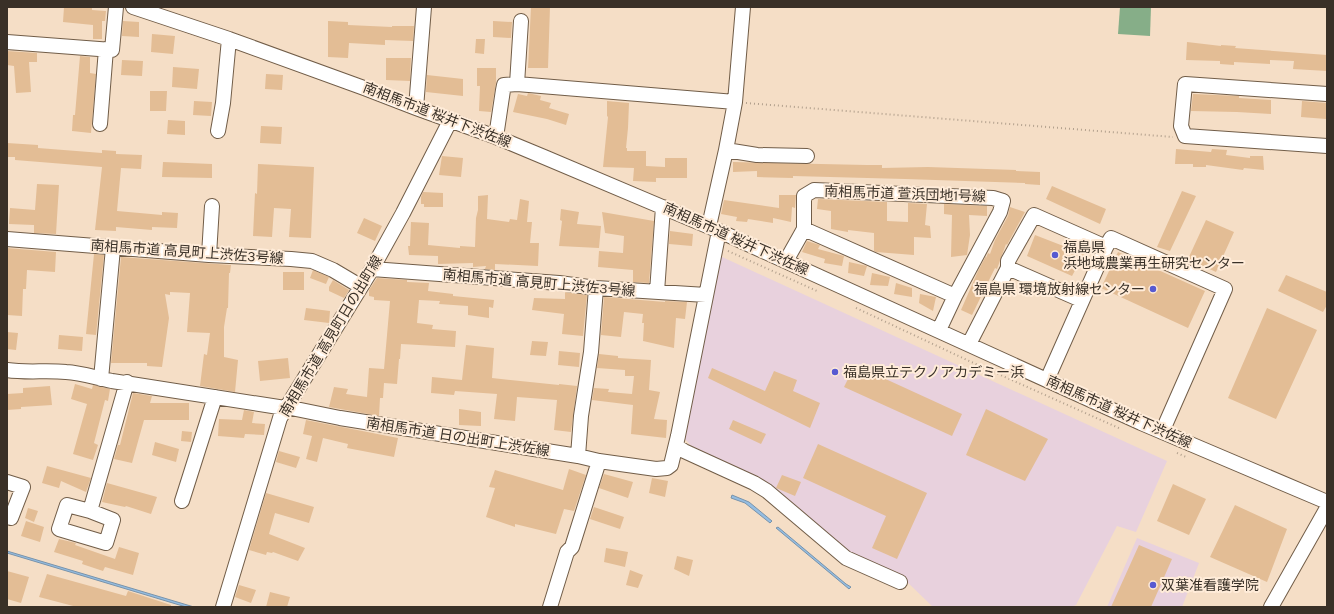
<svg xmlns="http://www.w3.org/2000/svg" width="1334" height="614" viewBox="0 0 1334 614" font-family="Karla,'Noto Sans JP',sans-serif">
<rect width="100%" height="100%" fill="#f5dec6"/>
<path fill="#e8d1dd" d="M720 256 1167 461 1136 532 1117 526 1076 605 1071 607H933L903 578 843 549 695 450 684 438Z
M1137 538 1199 563 1182 607H1107Z"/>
<path fill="#86ae88" d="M1120 7H1151L1150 36 1118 34Z"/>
<path fill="#94bde2" stroke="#7993aa" d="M732 495 749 502 772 521 770 523 745 503 731 498Z
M778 527 846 584 851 587 849 589 776 528Z
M7 551 194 607H186L7 553Z"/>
<path fill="#e3bd95" d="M64 7H92V10L106 11 105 21H102V39H93V25L63 22Z
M531 7H550L548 68H528Z
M123 21 139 22V37L122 36Z
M328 21 348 22V25L392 27V26H414L413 41 385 40V45L349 43 348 58 328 57Z
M493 21 512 22 511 38 493 37Z
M152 34 175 36 173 54 151 52Z
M476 39H485L484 54 475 53Z
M1187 42 1221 46V45L1236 46 1235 48 1327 55V71L1293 69 1294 61 1270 60V64L1234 62V65L1220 64V61L1186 60Z
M7 51 37 53V62H29L31 92 16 93 14 66 7 65Z
M80 56 90 57V73L96 74 91 133 72 131 73 115H75Z
M386 58H411L410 81 386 80Z
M122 60 143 61 142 76 121 75Z
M173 67 199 69 197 89 172 87Z
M477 68H496V83L491 112 479 111 480 86H477Z
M266 74 283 75 282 90 265 89Z
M427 75 463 79V96L426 92Z
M150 91H167L166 111H150Z
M528 93 541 96 540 100 551 103 549 108 569 114 566 125 547 119 513 112 518 94 527 96Z
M1193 94 1239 96V98L1271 100V114L1237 112 1191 111Z
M194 101 212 102 211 116 193 115Z
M607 101 629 103 628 128 626 148H627V151H646V166L665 167V158H687V178H656V182L633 181 634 168 603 167 608 117 607 116Z
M1302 101 1327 103 1326 119 1301 117Z
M168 120 185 121V135L167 134Z
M261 126 282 127 281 144 260 143Z
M7 143 38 145V148L102 153V150L116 151V154L142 155 141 169 121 168 117 211 162 215V212L178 213 177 228 152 227V230L116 227V231L95 230 102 167 15 160V157H7Z
M1176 149 1211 152 1212 149 1227 150 1226 155 1250 158V156H1263L1264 170 1244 168 1243 170 1206 165V167H1193V164H1175Z
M442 156 463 158 461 177 439 175Z
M163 162 212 164V178L162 177Z
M733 162 867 165H882V168L928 167 1016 170V171L1040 172V185L1025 184V183L905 179 793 176V178L757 177V171L733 172Z
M258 164 314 167 311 238 289 237 291 209 274 208 272 237 253 236 255 193 257 194Z
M37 184 59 185 56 234 34 233V225L9 224 10 208 35 210Z
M1052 186 1106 209 1100 224 1046 199Z
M1182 191 1196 196 1170 251 1157 247Z
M423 192 443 193V207H424V204H421V197Z
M488 195 487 219 509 222 510 219 517 220 520 199 529 201 527 222H532L530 243H539L538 266 495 264V270L485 269 486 266 473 267V263L438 264V256L409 255 408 246H410L411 222 429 223 428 245 460 248V246L475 247 476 218 478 210V196Z
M779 195H796L795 208 792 207 791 222 773 218V223L748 219 747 222 736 221 737 217 721 214 724 200 779 208Z
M818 199 887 202V221L908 222V203L927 204 925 225 930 226 931 238 914 237V255L876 252 874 251V233L848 230V232L831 229V211L817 209Z
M944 204 987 206V216L969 215 970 235 967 255 951 257 952 215 944 214Z
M1010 207 1025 212 1007 245 1006 244 997 269 995 268 972 315 961 310 978 271 986 256V258L988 253 990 254 995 240 1008 216Z
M561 209 579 212 577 224 601 226 599 248 559 246 562 221 560 220Z
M602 212 654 221 649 283 633 282V270L598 267 599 251 623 253 624 236 605 233Z
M364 218 382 226 375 241 357 233Z
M1206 220 1234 232 1216 272 1188 259Z
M670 231 693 234 692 246 669 244Z
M1035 235 1084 254 1072 276 1027 256Z
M807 241 820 245 818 249 844 256 842 266 824 263 825 259 802 252Z
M7 248 56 252 55 272 27 270 26 289H23L22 316 7 315Z
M1118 252 1205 291 1188 328 1101 288Z
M94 254 104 255 96 335 86 334Z
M121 257 231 265 230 273H229L228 308H227L224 327V357L238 360 235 392 200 386 204 354 207 355 210 333 187 332 190 293 170 292V295L165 294 169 318 162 367 147 366V363H111Z
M849 262 867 266 864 276 848 273Z
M313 270 329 277 326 284 310 278Z
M283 272H304V290H283Z
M872 273 890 277 888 286 870 285Z
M1286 275 1327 292V305L1323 312 1278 291Z
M377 278 407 280V282L429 283 428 291 453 294V296L494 300 493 308 489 307V318L468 315V306L439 304 440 301 419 300 417 323 433 325 432 329 456 331 455 347 401 344 400 359H399L397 384 384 383 383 398H380L379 416 329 407 334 387 348 389 346 394 367 397 369 368 384 369 390 301 374 300V297L369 296V290Z
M333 280 349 290 344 298 329 291V287Z
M896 283 912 288V297L894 294Z
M565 292 587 295 583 336 562 334 564 314 532 310 534 298 565 299Z
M920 294 936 297 933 311 919 303Z
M604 297 665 302V301L687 302 685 319 676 318 674 348 643 341 644 323H642L643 314 624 312 621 337 601 335Z
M306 308 330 311 329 323 304 320Z
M1267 308 1317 330 1276 419 1228 398Z
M7 332 18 333 16 350 7 349Z
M59 335 83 337 82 351 58 349Z
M532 341 548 342 546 356 530 355Z
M466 345 494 348 492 378 559 385V384L577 386 571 432 554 430 557 400 517 397 515 421 494 419 497 394 455 391 454 395 431 393 432 377 462 380Z
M559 351 580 353 579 367 558 365Z
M599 354 618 356V358L651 360 649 390 660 392 654 419 667 420 666 438 631 434 633 405 592 400 594 388 609 389 608 392 632 394 634 376H625V370L597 368Z
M288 358 290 378 260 381 258 361Z
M855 365 962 414 952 436 844 387Z
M712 368 765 391 774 371 797 380 793 391 820 403 810 428 708 378Z
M75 384 92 389 93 385 110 389 108 401 105 400 94 443 98 445 93 460 73 454 87 404 71 399Z
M50 386 52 405 21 407V409L7 410V394L23 393V388Z
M133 393 152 396 150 403H189V420H144L132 463 114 459 118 445H120Z
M459 409 481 412V426L459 425Z
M986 409 1048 439 1025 481 966 455Z
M244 410 254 412 252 423 265 424 264 435 245 434 244 438 218 436 219 419 242 420Z
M306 420 398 438 394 457 347 448 348 444 323 438 317 462 306 459 312 436 303 434Z
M733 420 766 434 761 444 729 429Z
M182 431 192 432 191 442 181 441Z
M155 442 179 449 176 462 152 455Z
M818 444 927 493 897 559 872 548 886 516 803 478Z
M279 451 300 457 296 468 276 462Z
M47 466 91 478 86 492 61 481 59 488 42 483Z
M569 469 586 475 574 511 564 509 556 534 515 524V527L486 517 495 488 489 487 495 470 563 490Z
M604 474 633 482 628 498 599 488Z
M782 475 801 482 795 496 776 488Z
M652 478 668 481 665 497 649 493Z
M107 483 157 497 151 514 126 506 125 507 102 502Z
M1173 484 1206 499 1189 535 1157 521Z
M266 493 314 507 309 523 275 513 269 534 305 548 298 561 273 552 272 553 267 552 266 555 249 550Z
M1235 505 1287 529 1267 582 1210 557Z
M594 507 624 517 620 529 590 519Z
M28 508 38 511 34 522 25 518Z
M26 521 44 527 40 542 21 536Z
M59 539 76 543 75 545 115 559 119 547 139 553 133 575 105 567 103 571 82 564 83 561 54 552Z
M1139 545 1172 559 1151 607H1111Z
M606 548 628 552 625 567 604 562Z
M677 556 693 560 689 576 674 569Z
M630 570 643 575 638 588 626 585Z
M7 571 29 577 21 603 7 599Z
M47 574 126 596 128 591 171 605V607H77L39 597Z
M239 585 256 590 251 603 235 597Z
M270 592 290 597 287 607H266Z"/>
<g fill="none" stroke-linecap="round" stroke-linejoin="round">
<defs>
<path id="minor" d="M133 7 229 39 364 88 416 108 496 137 544 157 719 231 1141 423 1327 502
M7 42 112 50 116 7
M517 84 521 21
M1327 94 1185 84 1181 126 1185 136 1327 146
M416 108 424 7
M100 124 106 49
M218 131 223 103 229 39
M496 137 503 90 504 85 517 84 735 102
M726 150 757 155 807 156
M709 226 726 150 735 102 743 7
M804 229 955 296
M7 239 209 255 291 259 312 261 333 270 360 286
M209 255 212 206
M786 261 804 229V196L814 190 993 198 1003 201 1000 212 955 296 939 330
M1008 268 1081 300
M372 269 559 283 596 288 706 295
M657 292 663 207
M969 344 1008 268V261L1034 215 1106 247 1111 238 1225 289 1162 432
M7 370C27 373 46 370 66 372 82 373 96 378 112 381L285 408H291L340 418 578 456 599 461 656 469 667 468 671 465 678 436 719 231
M101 379 113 248
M1047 380 1106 247
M676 446 684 451 754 483 767 491 846 558 900 582
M578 456 581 416 591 352 596 288
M7 482 23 487 11 518 7 516
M182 501 215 397
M90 511 113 520 106 543 59 529 67 505 90 511 127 382
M223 607 280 418 372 269 403 213 450 121
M550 607 567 552 572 547 599 461
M1271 607 1327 508"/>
</defs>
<use href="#minor" stroke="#715d48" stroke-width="16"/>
<path stroke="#b2a08d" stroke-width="2" stroke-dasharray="1 3" stroke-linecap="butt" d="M746 103 1173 137
M728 251 817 291
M856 308 967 360 1121 429
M1177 453 1186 457"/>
<use href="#minor" stroke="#fff" stroke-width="14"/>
</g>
<g fill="#575ad1" stroke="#ffecd9" stroke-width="1.5">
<circle cx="1055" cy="255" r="4"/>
<circle cx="1153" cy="289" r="4"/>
<circle cx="835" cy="372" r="4"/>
<circle cx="1153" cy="585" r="4"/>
</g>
<g text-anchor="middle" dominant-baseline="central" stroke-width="4" stroke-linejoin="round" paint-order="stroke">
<g font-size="14" fill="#393027" stroke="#ffecd9">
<text transform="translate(437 115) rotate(21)">南相馬市道 桜井下渋佐線</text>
<text transform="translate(905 194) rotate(2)">南相馬市道 萱浜団地1号線</text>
<text transform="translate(736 239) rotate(24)">南相馬市道 桜井下渋佐線</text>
<text transform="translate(187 252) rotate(4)">南相馬市道 高見町上渋佐3号線</text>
<text transform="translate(539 283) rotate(5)">南相馬市道 高見町上渋佐3号線</text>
<text transform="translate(331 336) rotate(-59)">南相馬市道 高見町日の出町線</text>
<text transform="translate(1119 412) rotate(24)">南相馬市道 桜井下渋佐線</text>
<text transform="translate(458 437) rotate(9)">南相馬市道 日の出町上渋佐線</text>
</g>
<g font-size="14" fill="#393027" stroke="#ffecd9" text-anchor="start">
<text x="1063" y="247">福島県<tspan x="1063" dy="16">浜地域農業再生研究センター</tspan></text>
<text x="1145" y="289" text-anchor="end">福島県 環境放射線センター</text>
<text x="843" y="372">福島県立テクノアカデミー浜</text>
<text x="1161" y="585">双葉准看護学院</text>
</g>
</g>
<rect width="1334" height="614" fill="none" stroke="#393027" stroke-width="16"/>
</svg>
